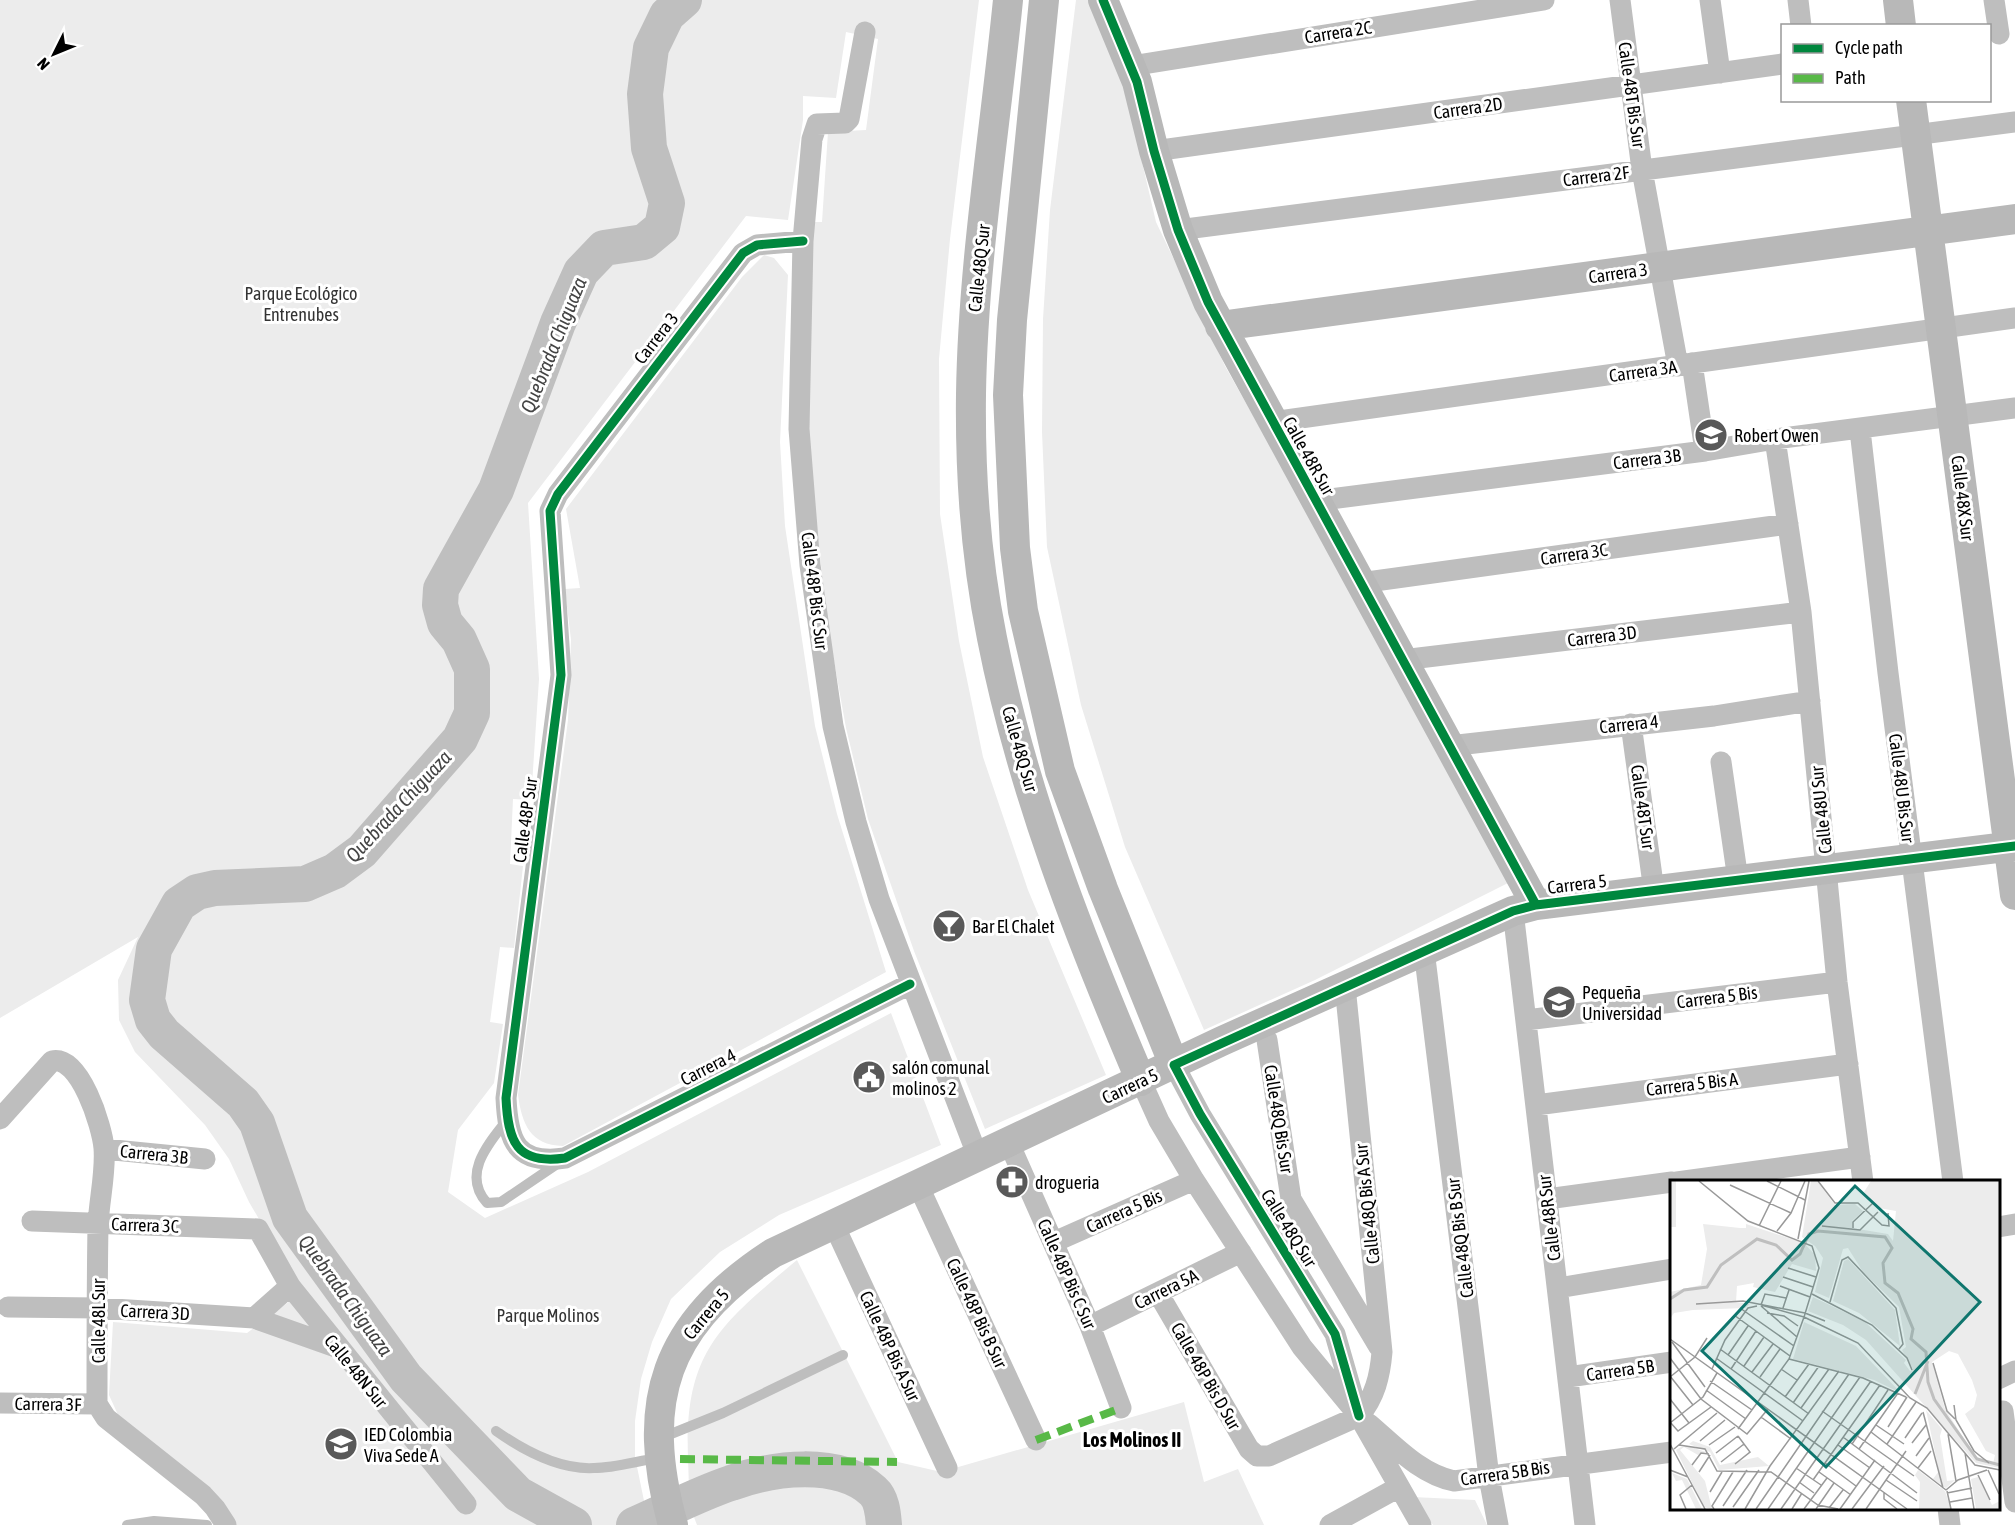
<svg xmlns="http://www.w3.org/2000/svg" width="2015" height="1525" viewBox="0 0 2015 1525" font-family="'Asap Condensed',sans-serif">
<rect width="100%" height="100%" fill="#fff"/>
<path fill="#ececec" d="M0 0H979L950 239 939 359 940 514 959 641 983 757 1028 890 1106 1075 985 1129 914 951 868 819 846 728 829 633 807 446 812 222H822L828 132 866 130 878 39 846 32 836 98 803 96V120L788 220 746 216 528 503 539 679 531 800 513 799 510 864 523 866 514 948 500 947 490 1022 503 1024 494 1083 458 1130 448 1192 485 1218 588 1172 891 1013 941 1145 779 1215 720 1252 671 1299 652 1342 641 1379 635 1421V1457L649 1525H234L119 1417 109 1395 113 1322 247 1333 302 1292 249 1202 229 1159 205 1125 135 1052 119 1020 118 980 138 937 0 1018Z
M1076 0H1095L1117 55 1156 222 1225 366 1514 880 1315 980 1204 1030 1125 847 1081 705 1047 547 1042 432 1043 319 1050 210Z
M764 255 774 258 788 275 780 442 785 526 815 726 837 814 886 972 563 1146C530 1145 522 1124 518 1095L568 720 571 640 565 589 580 588 566 509 742 277Z
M797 1260 898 1462 937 1471 948 1470 1184 1402 1204 1482 1238 1469 1264 1525H697C688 1505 689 1480 688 1458 684 1351 721 1324 797 1260Z
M1413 1497 1475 1500 1487 1525H1433Z"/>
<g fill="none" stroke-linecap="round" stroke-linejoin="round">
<path stroke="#bfbfbf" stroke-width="36" d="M574 1525 518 1494 406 1378 290 1218 257 1123 243 1103 164 1034 153 1020 147 1000 154 949 179 904 197 892 215 888 305 884 335 871 362 851 460 739 472 713V669L459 640 445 623 440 605 441 589 496 490 558 323 581 272 604 248 644 242 662 227 667 203 649 148 645 94 651 48 667 15 684 0
M634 1525C666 1511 698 1494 731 1483 772 1468 838 1459 873 1491 882 1499 883 1513 884 1525"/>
<path stroke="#bebebe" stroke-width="10" d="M507 1120C489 1143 461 1174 487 1203L501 1202 560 1162
M496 1431C523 1450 560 1470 594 1468 615 1468 637 1461 658 1458
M661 1438 723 1413 843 1355
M127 1525 154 1521 207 1525"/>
<path stroke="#bebebe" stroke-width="21" d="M1620 0 1642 170 1678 366
M1710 0 1720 73
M1798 0 1801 26
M1994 0 1999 34
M865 32 849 119 845 123 817 124 812 139 803 241 799 429 810 565 833 726 856 822 879 899 978 1157
M1131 66 1544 0
M1154 151 1782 64
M1178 230 2015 122
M803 241 757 245 743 253 558 494 550 511 561 675 506 1098C508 1141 516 1165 565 1158L910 984
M1692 363 1705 451
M1272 422 2015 318
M1860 430 1888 673 1953 1182
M1775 439 1801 612 1837 982 1863 1182
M1315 501 1705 451 1775 439 2015 408
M1360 583 1788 524
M1402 660 1801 612
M1631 724 1654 891
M1449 746 1714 716 1810 701
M1721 762 1738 880
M1513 911 1585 1525
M1424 950 1489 1477 1498 1525
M1526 1020 1837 982
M1267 1040 1291 1199 1379 1347
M1174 1065 1200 1114 1335 1334 1356 1407
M1141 1081 1159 1121 1194 1180 1302 1347 1359 1416 1421 1525
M1536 1105 1848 1064
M0 1119 52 1061C80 1055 102 1126 104 1148 106 1173 99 1200 98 1226 97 1285 97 1345 97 1404L106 1418 203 1495 215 1508 226 1525
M1009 1143 1090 1326 1121 1408
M104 1149 205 1159
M1677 1182 1860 1157
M918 1185 1036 1440
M1547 1199 1672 1182
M32 1221 258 1229 290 1286 466 1504
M834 1225 947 1468
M1998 1227 2015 1224
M1054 1242 1194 1180
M1558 1288 1672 1269
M1158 1293 1249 1449 1257 1456H1269L1359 1416C1375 1397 1380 1376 1382 1352L1345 986
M8 1307 98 1308 254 1318 290 1286
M254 1318 336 1347
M1090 1326 1241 1252
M1568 1377 1672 1362
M1998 1379 2015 1371
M0 1403 97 1404
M2003 1411 2015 1502
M1369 1424C1395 1446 1420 1474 1454 1481L1672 1452
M1948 1508 1950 1525
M1330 1525 1399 1487"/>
<path stroke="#b8b8b8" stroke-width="30" d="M1008 0C995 131 973 262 971 394 970 474 976 559 992 638 1022 791 1080 938 1141 1081
M1044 0 1012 320 1008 395 1015 548 1023 611 1060 771 1103 889 1174 1065
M1103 0 1137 82 1154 151 1178 230 1208 302 1536 905
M1898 0 1901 26
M1911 100 2015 895
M1220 326 2015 219
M673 1525C639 1402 664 1324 773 1253L1222 1041 1513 911 1536 905 2015 846"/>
<path stroke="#58b947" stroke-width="8" stroke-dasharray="15 8" stroke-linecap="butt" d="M1036 1440 1121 1408
M680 1459 897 1462"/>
<defs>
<path id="cycleway" d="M1103 0 1137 82 1154 151 1178 230 1208 302 1536 905
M803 241 757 245 743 253 558 494 550 511 561 675 506 1098C508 1141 516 1165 565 1158L910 984
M1359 1416 1335 1334 1200 1114 1174 1065 1513 911 1536 905 2015 846"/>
</defs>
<use href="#cycleway" stroke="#fff" stroke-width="13"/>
<use href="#cycleway" stroke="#00873e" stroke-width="9"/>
</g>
<defs>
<symbol id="school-disc" viewBox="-11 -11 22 22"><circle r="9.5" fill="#595959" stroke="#fff"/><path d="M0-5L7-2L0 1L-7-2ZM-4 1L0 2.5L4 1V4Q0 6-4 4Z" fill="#fff"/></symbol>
<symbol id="bar-disc" viewBox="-11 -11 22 22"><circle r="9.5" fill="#595959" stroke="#fff"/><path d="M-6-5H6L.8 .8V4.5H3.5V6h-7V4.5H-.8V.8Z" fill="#fff"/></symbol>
<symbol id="civic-disc" viewBox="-11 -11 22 22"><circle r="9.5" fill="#595959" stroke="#fff"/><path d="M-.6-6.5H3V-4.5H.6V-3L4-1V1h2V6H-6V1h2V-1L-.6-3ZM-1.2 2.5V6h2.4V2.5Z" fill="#fff"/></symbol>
<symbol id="pharmacy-disc" viewBox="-11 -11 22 22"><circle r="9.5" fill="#595959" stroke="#fff"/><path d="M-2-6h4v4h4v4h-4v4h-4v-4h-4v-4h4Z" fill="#fff"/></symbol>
</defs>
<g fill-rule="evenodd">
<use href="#school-disc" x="1692" y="416" width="38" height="38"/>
<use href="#bar-disc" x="930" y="907" width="38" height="38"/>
<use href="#school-disc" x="1540" y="983" width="38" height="38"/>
<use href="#civic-disc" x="850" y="1058" width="38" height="38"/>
<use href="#pharmacy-disc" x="993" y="1163" width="38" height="38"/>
<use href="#school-disc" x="322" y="1425" width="38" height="38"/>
</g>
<g text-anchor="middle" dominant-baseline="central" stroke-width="6" stroke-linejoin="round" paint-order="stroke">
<g font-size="18" fill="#000" stroke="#fff">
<text transform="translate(1338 32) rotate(-9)">Carrera 2C</text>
<text transform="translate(1632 95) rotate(82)">Calle 48T Bis Sur</text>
<text transform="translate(1468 108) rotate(-8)">Carrera 2D</text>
<text transform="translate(1596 176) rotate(-7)">Carrera 2F</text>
<text transform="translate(979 268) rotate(-84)">Calle 48Q Sur</text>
<text transform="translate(1618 273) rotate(-8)">Carrera 3</text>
<text transform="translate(656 338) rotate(-52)">Carrera 3</text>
<text transform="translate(1643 371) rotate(-8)">Carrera 3A</text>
<text transform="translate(1309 456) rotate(61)">Calle 48R Sur</text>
<text transform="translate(1647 459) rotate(-7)">Carrera 3B</text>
<text transform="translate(1963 498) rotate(83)">Calle 48X Sur</text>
<text transform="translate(1574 554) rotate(-8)">Carrera 3C</text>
<text transform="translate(815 591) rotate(83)">Calle 48P Bis C Sur</text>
<text transform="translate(1602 636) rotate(-7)">Carrera 3D</text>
<text transform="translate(1629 724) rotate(-6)">Carrera 4</text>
<text transform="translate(1020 749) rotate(74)">Calle 48Q Sur</text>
<text transform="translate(1902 788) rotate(83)">Calle 48U Bis Sur</text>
<text transform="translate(1643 807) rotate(82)">Calle 48T Sur</text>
<text transform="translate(1821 810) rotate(-96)">Calle 48U Sur</text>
<text transform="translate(525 820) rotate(-82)">Calle 48P Sur</text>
<text transform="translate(1577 884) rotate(-7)">Carrera 5</text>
<text transform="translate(1717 997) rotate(-7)">Carrera 5 Bis</text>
<text transform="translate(708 1067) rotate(-27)">Carrera 4</text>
<text transform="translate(1692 1084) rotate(-7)">Carrera 5 Bis A</text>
<text transform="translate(1130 1086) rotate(-25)">Carrera 5</text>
<text transform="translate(1279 1119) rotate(81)">Calle 48Q Bis Sur</text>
<text transform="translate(154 1154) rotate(6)">Carrera 3B</text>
<text transform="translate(1367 1204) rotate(-96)">Calle 48Q Bis A Sur</text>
<text transform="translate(1124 1211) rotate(-24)">Carrera 5 Bis</text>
<text transform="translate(1549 1218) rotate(-97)">Calle 48R Sur</text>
<text transform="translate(145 1225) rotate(2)">Carrera 3C</text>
<text transform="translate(1289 1228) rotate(58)">Calle 48Q Sur</text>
<text transform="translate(1460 1238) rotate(-97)">Calle 48Q Bis B Sur</text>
<text transform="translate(1067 1274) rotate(66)">Calle 48P Bis C Sur</text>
<text transform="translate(1166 1289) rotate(-26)">Carrera 5A</text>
<text transform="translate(155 1312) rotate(3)">Carrera 3D</text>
<text transform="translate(977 1313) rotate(65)">Calle 48P Bis B Sur</text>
<text transform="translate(706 1314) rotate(-50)">Carrera 5</text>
<text transform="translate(98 1321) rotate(-90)">Calle 48L Sur</text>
<text transform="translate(890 1346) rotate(65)">Calle 48P Bis A Sur</text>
<text transform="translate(1620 1370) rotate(-8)">Carrera 5B</text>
<text transform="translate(356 1371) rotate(51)">Calle 48N Sur</text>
<text transform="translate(1206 1376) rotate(60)">Calle 48P Bis D Sur</text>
<text transform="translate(48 1404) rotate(1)">Carrera 3F</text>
<text transform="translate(1505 1473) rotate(-8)">Carrera 5B Bis</text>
</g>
<g font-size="18" fill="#333" stroke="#fff">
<text x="301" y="293">Parque Ecológico<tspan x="301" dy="21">Entrenubes</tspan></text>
<text x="548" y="1315">Parque Molinos</text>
</g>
<g font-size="18" fill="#000" stroke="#fff" text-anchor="start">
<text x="1734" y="435">Robert Owen</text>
<text x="972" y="926">Bar El Chalet</text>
<text x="1582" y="992">Pequeña<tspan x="1582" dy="21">Universidad</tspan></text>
<text x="892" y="1067">salón comunal<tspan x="892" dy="21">molinos 2</tspan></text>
<text x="1035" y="1182">drogueria</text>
<text x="364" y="1434">IED Colombia<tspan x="364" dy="21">Viva Sede A</tspan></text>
</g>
<g font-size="20" font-style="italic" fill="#444" stroke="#fff">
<text transform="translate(553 345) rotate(-68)">Quebrada Chiguaza</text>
<text transform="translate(398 806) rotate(-47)">Quebrada Chiguaza</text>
<text transform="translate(346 1295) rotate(54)">Quebrada Chiguaza</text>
</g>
<g font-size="20" font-weight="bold" fill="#000" stroke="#fff">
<text x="1132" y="1439">Los Molinos II</text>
</g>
</g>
<g transform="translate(1670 1180)">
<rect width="330" height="330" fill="#fff"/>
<path d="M0 1H6V47H0ZM141 1H147L165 25 185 24 193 31 182 41V48L218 54 223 61 226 31 209 28 194 12 201 1H330V288L306 283 196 160 173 145 138 131 143 117 195 142 236 180 234 183 240 191 243 189 232 170 236 167 229 127 193 92 178 68 173 69 159 118 145 112 153 78 145 66 132 57ZM279 171 288 174 302 200 307 215 304 227 295 234 316 271 325 275 323 284 305 276 275 229 262 182ZM33 44 70 48H76V44L134 63 145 75 146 91 122 84 105 112 83 107 84 103 67 106 66 122 80 124 75 128 23 130 4 133 0 139V112L31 105 37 69ZM178 79 225 130 230 166 189 133 163 121 174 81ZM134 142 186 166 231 213 204 200 123 179ZM256 230 272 249 270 256 277 301 285 300 276 308 263 299 269 291ZM23 261 40 267 50 285 88 277 99 286 49 290 40 272 19 264ZM18 266 36 272 28 275 14 267 10 270 35 301 42 329 34 327 6 270 11 267ZM248 290 275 311 281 329H249L250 302 245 295ZM2 293 17 299 32 329H26L12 300 6 301ZM308 297 322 325 330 321V329H306L301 299Z" fill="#ececec" fill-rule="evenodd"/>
<path fill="none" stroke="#bfbfbf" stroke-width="3" d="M0 119 14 110 37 107 51 85 87 59 106 65 122 80 130 74 139 54 148 51 215 57 222 68 213 83 215 103 228 113 243 149 241 159 256 172 258 202 264 219 307 279 330 285M245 214 258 181"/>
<path fill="none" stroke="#999" stroke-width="1.5" d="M29 1 78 41 142 66 149 88 134 137 188 163 240 218 257 228 305 285 330 290M97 1 135 20M148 1 165 23H188L212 45 219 46 218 33M60 5 121 33M89 46 111 1M152 46 190 50 208 32M183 48V42L203 23M107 51 121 33 135 1M128 59 139 1M118 88 146 97M113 97 143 107M110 106 140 117M142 114 202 145 237 178 242 190M160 122 172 80 178 77 226 128 233 164 229 169M26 124 73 121 135 133M91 125 95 114 116 118M91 126 127 157M70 128 124 166M113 128 119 110M97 133 114 136 128 146M135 133 155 141M64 135 120 176M0 159 237 329M2 162 35 207M50 169 139 234M58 175 78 146M0 178 31 219 77 254 98 229M46 178 133 241M119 179 193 198 236 217M263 183 277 231 285 239M74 186 94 157M42 189 55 160 78 128 87 126M61 189 86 151M111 189 127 200M82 192 103 164M0 196 23 225M0 197 25 177 37 158M90 197 110 169M40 201 82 230M36 210 76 239M115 217 139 184M0 219 19 243M123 223 149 186M284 225 286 240 304 271 319 283M131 228 159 189M152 231 244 296M253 232 273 308M91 237 121 259M0 242 8 251 41 227M0 243 33 217 47 193M206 245 234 264M218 247 237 217M68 249 119 179 134 137 91 125M201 252 276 310M278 254 286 301M173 257 247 313M235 258 252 233M30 261 55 240M242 263 256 245M0 264 35 329M182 264 218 210M217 264 246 222M9 265 35 269 47 291 101 292 148 325 168 329M39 265 65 247M168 265 200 288M4 269 47 233M189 269 228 213M46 273 68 256M295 273 304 329M246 276 259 258M51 282 74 264M155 283 186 306M65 284 80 272 68 256M22 285 31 273 39 274M126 288 151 305M248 288 261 271M0 290 18 297M318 290 329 314M29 292 40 275M149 292 181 315M308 295 320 320M143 300 210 205M216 300 247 321M129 302 144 313M276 310 288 300 317 290M277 311 281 329M40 312 52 292M214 312V319L227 329M277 313 302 308M280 322 302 318M53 326 77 290M63 327 89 290M159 328 173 310M16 329 10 315 22 305M44 329 42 326 63 292M75 329 100 286 169 191M86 329 179 194M98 329 190 197M111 329 201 201M122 329 132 313M134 329 157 298M146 329 164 303M170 329 205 280M182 329 214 286M196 329 236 271"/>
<path fill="#0f766e" fill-opacity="0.15" stroke="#0f766e" stroke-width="3" d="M185 6 310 122 156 287 32 171Z"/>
<rect width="330" height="330" fill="none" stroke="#000" stroke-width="3"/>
</g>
<rect x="1781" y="24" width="210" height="78" fill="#ffffff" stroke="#999999" stroke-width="1.5"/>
<rect x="1793" y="44" width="30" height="9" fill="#00873e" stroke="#999999" stroke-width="1.5"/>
<text x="1835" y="54" font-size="18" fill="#000000">Cycle path</text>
<rect x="1793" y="74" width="30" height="9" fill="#58b947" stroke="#999999" stroke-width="1.5"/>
<text x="1835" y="84" font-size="18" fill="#000000">Path</text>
<g transform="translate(54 54) rotate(227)" stroke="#ffffff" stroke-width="4.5" paint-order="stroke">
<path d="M0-4.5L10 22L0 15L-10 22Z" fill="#000000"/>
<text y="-9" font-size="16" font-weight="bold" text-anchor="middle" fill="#000000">N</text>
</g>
</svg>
